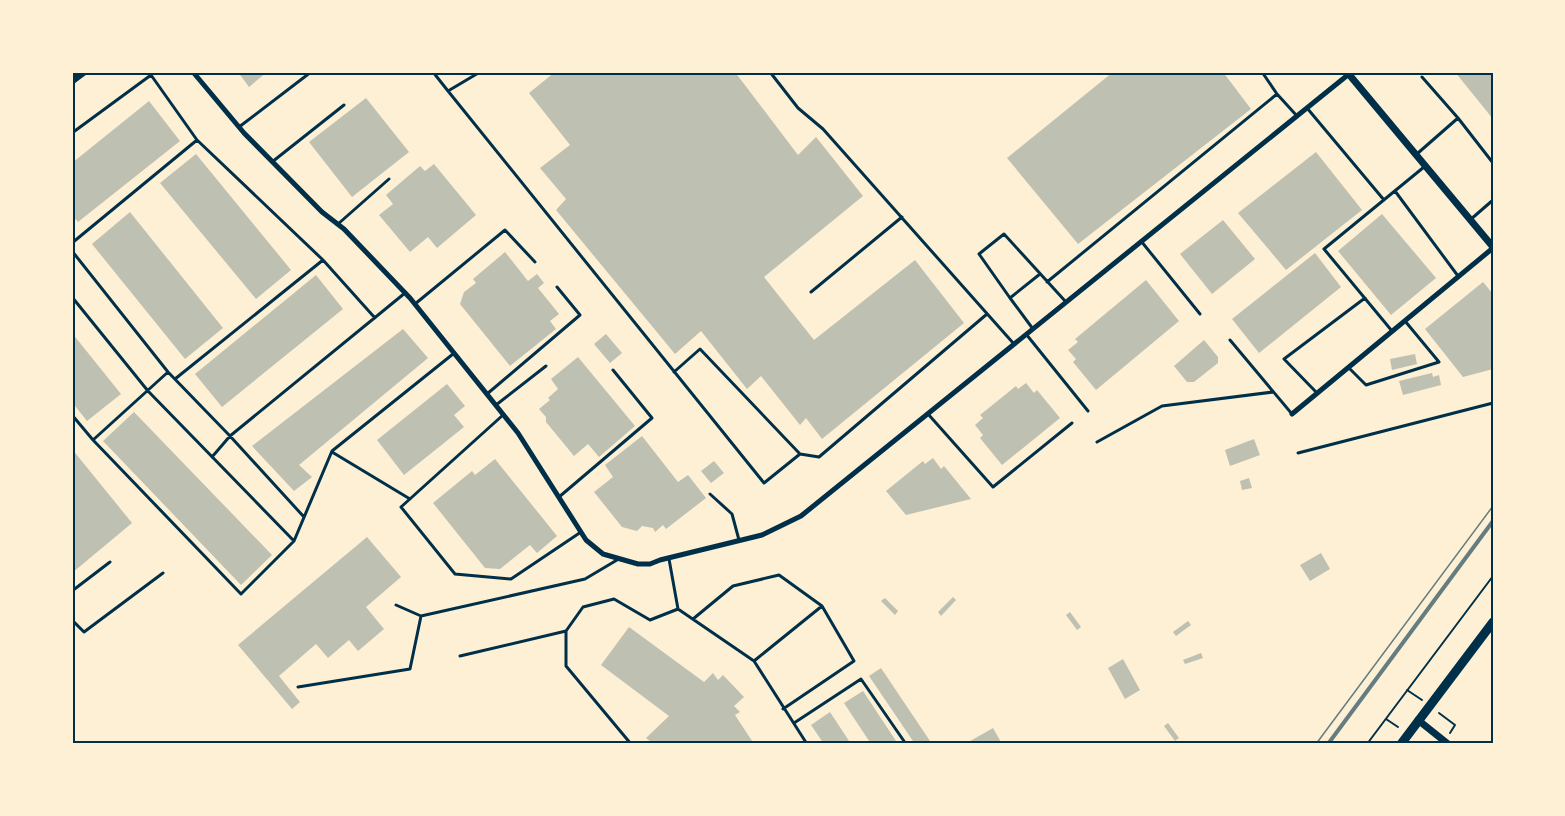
<svg xmlns="http://www.w3.org/2000/svg" width="1565" height="816" viewBox="0 0 1565 816" font-family="Rubik,sans-serif">
<rect width="100%" height="100%" fill="#fdf0d5"/>
<path fill="#bec0b2" d="M238 72H267L249 87Z
M555 72H735L798 155 816 137 863 196 764 277 814 340 915 260 964 323 822 439 806 418 800 425 761 376 747 389 701 331 675 354 556 210 566 199 540 168 570 145 529 93Z
M1113 72H1223L1251 109 1078 244 1007 158Z
M1455 72H1493V119Z
M366 98 409 152 352 197 309 142Z
M149 101 180 141 78 222 72 215V163Z
M1316 152 1362 210 1286 270 1238 213Z
M196 154 291 270 256 299 160 183Z
M434 164 476 215 437 248 428 237 410 252 379 215 393 204 386 195 420 166 425 171Z
M130 212 223 328 185 359 92 244Z
M1382 214 1436 278 1391 315 1338 251Z
M1223 220 1255 259 1212 294 1180 254Z
M505 252 528 281 537 274 544 283 538 288 559 314 550 321 556 329 510 366 460 304 464 292 476 283 473 279Z
M1315 253 1341 287 1259 353 1232 319Z
M316 275 343 309 222 407 195 374Z
M1146 280 1179 321 1096 390 1073 362 1076 359 1068 350 1078 342 1075 339Z
M1483 282 1493 294V369L1463 377 1425 329Z
M403 329 428 358 299 465 312 477 294 491 252 446Z
M72 333 121 394 87 421 72 402Z
M606 334 622 353 610 363 594 344Z
M1204 340 1218 357V363L1194 382H1187L1174 366Z
M1415 354 1417 364 1392 370 1390 359Z
M578 357 635 426 599 457 588 444 574 456 546 422V417L539 409 550 400 548 398 558 389 551 379Z
M1432 373 1433 377 1439 375 1441 385 1403 395 1399 381Z
M1026 383 1034 393 1037 390 1060 418 1002 465 980 438 983 435 975 425 983 418 980 415 1016 386 1018 389Z
M447 384 465 406 454 415 464 427 404 475 377 440Z
M134 412 272 555 241 585 103 441Z
M642 436 678 482 688 475 706 498 666 529 663 525 655 532 653 528 642 526 637 531 622 527 594 492 613 477 605 465Z
M1254 439 1260 455 1230 466 1225 450Z
M72 449 132 523 72 573Z
M933 458 941 469 944 466 971 499 906 515 886 491 923 461 925 464Z
M495 459 557 536 537 553 530 545 500 569 485 568 433 503 472 471 475 475Z
M714 461 724 473 711 483 701 471Z
M1249 478 1252 488 1242 490 1240 481Z
M367 537 401 577 366 607 384 629 358 651 349 640 328 658 316 644 279 676 300 702 292 709 238 645Z
M1321 553 1330 569 1310 581 1300 565Z
M953 597 956 600 941 616 938 612Z
M885 598 898 611 895 615 881 601Z
M1070 612 1081 627 1077 630 1066 615Z
M1188 621 1191 625 1176 636 1173 632Z
M629 627 704 682 713 673 718 680 723 675 744 697 734 706 740 712 735 715 754 744H649L651 742 646 738 669 716 601 665Z
M1201 653 1203 658 1185 664 1183 660Z
M1123 659 1140 690 1125 699 1108 668Z
M881 668 932 744H915L869 676Z
M863 691 898 744H871L844 703Z
M830 712 851 744H824L811 725Z
M1168 723 1179 738 1175 741 1164 726Z
M993 728 1002 744H965Z"/>
<g fill="none" stroke-linecap="round" stroke-linejoin="round">
<path stroke="#003049" stroke-width="2" d="M1407 690 1422 700
M1439 713 1455 725 1450 733
M1386 719 1398 727
M1367 744 1493 576"/>
<path stroke="#003049" stroke-width="3" d="M433 72 448 91 480 72
M770 72 798 108 823 129 1014 344
M1262 72 1277 94 1297 116
M448 91 764 483 800 454 700 349 674 372
M1307 108 1384 200
M1458 118 1493 163
M239 127 311 72
M72 133 151 75 197 140 323 260
M1418 153 1458 118 1422 77
M272 162 344 105
M1395 191 1458 276
M1470 220 1493 200
M338 224 389 179
M1141 241 1200 314
M72 243 197 140
M72 251 168 372 230 436 405 293
M1040 274 1010 298 979 254 1004 234 1066 302
M1047 282 1277 94
M811 292 902 217
M72 297 148 391 294 541
M1010 298 1033 329
M415 304 505 230 535 262
M1392 331 1324 249 1424 167
M1026 334 1088 411
M1230 340 1292 414
M1349 368 1366 385 1439 362 1405 321
M175 379 323 260 375 318
M1317 393 1284 359 1365 298
M487 394 580 315 557 287
M496 405 546 366
M928 414 993 487 1072 423
M72 415 93 440 241 594 294 541 332 451 453 354
M503 415 401 507 455 574 511 579 581 532
M93 440 168 372
M1097 442 1162 406 1273 392
M332 452 410 499
M1298 453 1493 403
M800 454 819 457 987 314
M212 457 230 436 304 517
M710 494 732 514 739 540
M559 497 652 418 613 370
M669 559 678 609 754 661 807 744
M72 591 110 562
M396 605 421 616
M693 619 733 586 779 575 822 606 854 661 783 709
M72 620 84 632 163 573
M460 656 566 631
M754 661 822 606
M298 687 410 669 421 616 585 579 617 560
M794 723 861 679 906 744
M631 744 566 666V631L583 607 614 599 650 620 678 609"/>
<path stroke="#003049" stroke-width="5" d="M193 72 244 133 322 212 344 229 410 298 518 433 586 540 603 554 638 564H650L660 560 762 535 801 516 1349 74
M1292 414 1493 248"/>
<path stroke="#003049" stroke-width="7" d="M1347 72 1493 247
M72 81 84 72
M1418 720 1448 744"/>
<path stroke="#003049" stroke-width="9" d="M1401 744 1493 622"/>
<path stroke="#657d81" stroke-width="1.5" d="M1316 744 1493 506"/>
<path stroke="#657d81" stroke-width="4" d="M1328 744 1493 521"/>
</g>
<rect width="1565" height="816" fill="none" stroke="#fdf0d5" stroke-width="147"/>
<rect x="74" y="74" width="1418" height="668" fill="none" stroke="#003049" stroke-width="2"/>
</svg>
